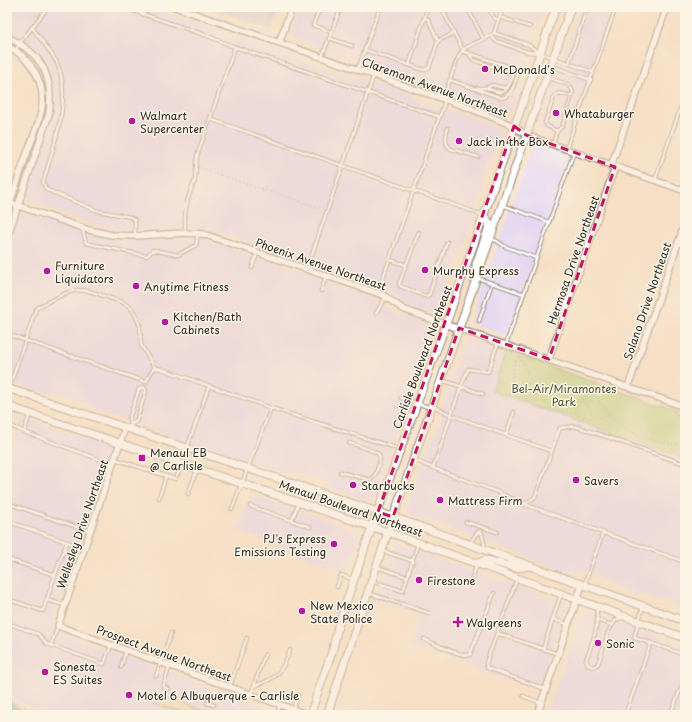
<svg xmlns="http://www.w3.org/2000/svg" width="692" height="722" viewBox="0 0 692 722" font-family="'Playpen Sans',sans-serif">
<rect width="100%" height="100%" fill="#fcf5e5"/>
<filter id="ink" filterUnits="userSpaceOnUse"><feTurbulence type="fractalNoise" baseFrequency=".025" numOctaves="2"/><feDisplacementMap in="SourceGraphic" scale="8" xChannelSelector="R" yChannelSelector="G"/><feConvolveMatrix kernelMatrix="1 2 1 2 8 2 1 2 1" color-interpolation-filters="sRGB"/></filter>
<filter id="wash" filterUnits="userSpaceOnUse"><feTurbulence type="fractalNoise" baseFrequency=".012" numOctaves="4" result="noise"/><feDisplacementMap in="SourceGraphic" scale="16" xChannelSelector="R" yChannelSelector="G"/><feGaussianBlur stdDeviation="0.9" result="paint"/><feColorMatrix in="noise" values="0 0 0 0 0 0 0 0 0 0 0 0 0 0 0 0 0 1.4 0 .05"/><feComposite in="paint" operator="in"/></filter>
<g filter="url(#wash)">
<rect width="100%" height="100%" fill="#f5dfc4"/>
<path fill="#e2d4f3" d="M14 7H149L454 112 499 129 502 136 500 142 492 155 484 175 483 190 457 266 449 279 437 310 434 313 408 304 392 292 210 229 200 228 119 230 95 225 28 201 26 196 27 193 30 194 31 184 54 115 56 100 54 83 49 68 42 57 30 44 7 31Z
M300 7H544L527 56 528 64 512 110 508 112 293 38 291 34Z
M580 7H614L566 142 540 130 539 126Z
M533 145 569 158 507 336 471 323 532 146Z
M26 213 93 236 121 241 203 238 368 294 398 313 420 321 430 328 433 335 374 498 368 500 332 489 320 480 297 473 283 472 94 410 82 401 59 393H44L7 380V255L20 216Z
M465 338 502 351H506L492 392 685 459V613L672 604 648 596 630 593 600 579 597 574 579 569 577 572 572 573 466 534 412 515 408 512 407 505 418 474 427 456 426 451 441 422 444 399Z
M23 417 107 446 109 450 50 630 285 715H206L207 713 156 694 153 703 191 715H46L22 703 7 692V459Z
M250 495 356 530 358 533 360 539 349 571 237 531Z
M395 544 564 603 566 608 538 690 410 646 420 614 375 599Z
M586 611 685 646V715H547L582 615Z"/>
<path fill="#c5c0da" d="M207 7H280L272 30Z"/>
<path fill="#b3ce74" stroke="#6f7c50" d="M506 351 685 414V459L492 391Z"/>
<path fill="#eeda9e" stroke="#8c8264" d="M156 694 207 712 206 715H191L153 703Z"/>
<path fill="#52b5d1" stroke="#3e707e" d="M7 701 32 715H7Z"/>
</g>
<g filter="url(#ink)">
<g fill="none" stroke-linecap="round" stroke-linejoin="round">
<defs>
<path id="lane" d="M122 7 205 35 235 47 197 156 195 180 188 198 185 214V232
M320 7 313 25 331 32
M467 7 483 38
M488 7 494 18 499 20
M500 17 530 27
M424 18 428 19 438 41
M32 27C39 38 52 52 57 63 73 98 53 147 43 183L47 190 98 211 130 217 135 220V236
M454 33 463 50
M494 33 529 45 539 53
M491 36 496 41 528 52 540 53 593 72
M329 38 352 46
M235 47 440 117
M16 50 20 43 48 7
M365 50 424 70 429 68 438 41 454 33 441 7
M468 53 474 60 512 74 513 77 508 87 504 88 492 85 486 88H476
M322 57 341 7
M569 63 587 7
M409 65 428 7
M551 66 591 80
M358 69 380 7
M547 77 569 85 573 92 562 127 557 131 553 144
M450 80 502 98C513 94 514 84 518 74L513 68 462 51
M487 88C495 91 503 96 508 87
M444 98C448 87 456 55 464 49 472 43 488 39 494 33L503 7
M210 119 483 215
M447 128C447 137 443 143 451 149L478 157
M557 131 547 126 545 122 554 97 559 93 572 96
M566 149 616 7
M655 180 685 95
M502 205 549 222
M82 228 86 243 147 256 153 250 178 255 196 245 198 234
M491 239 497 241 504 246 536 258
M390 260 406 265 399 284 400 286 425 296 429 295 447 242
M406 265 419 232
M252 268 257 253
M307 269 374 75
M477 278 524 294
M321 291 326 276
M378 292 445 101
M376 313 386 297
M479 321 492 283
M7 334 146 382 153 369 157 368 162 369 271 408 399 449
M506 344 574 152
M442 380 483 394
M9 388 36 309 42 305 66 293 77 290 89 291 122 302 129 306 134 312 140 326 141 345 155 368
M401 398 431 408
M433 406 451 415 506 435 514 412
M679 406 685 418
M7 424 24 432 112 464
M130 429 131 424 129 419 139 389 144 387 146 391 136 422 131 424
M24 432 30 414
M506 435 551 451
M187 448 209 386
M115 459 175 479 180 470 182 465
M414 460 433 468C445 435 455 401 468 369L488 372 498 343
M433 468 495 491 529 506 685 562
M340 472 370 480C375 478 376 472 378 467 379 464 381 458 379 455 376 450 355 445 349 443
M188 494 197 470
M159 498 166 476
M7 503 89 531
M525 504 535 497 560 428 575 426 685 464
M250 506 310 527
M232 509 271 408
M292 520 298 504
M7 521 67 542 55 575
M466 522 497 532
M67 542 84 548
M469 544 477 533 480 531 482 534 485 548
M383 551 413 561
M7 559 55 575 43 611 7 599
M377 567 407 577
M517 579 486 663 487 668 545 689
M372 581 403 591 418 543
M585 583 603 533
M469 585 477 565
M337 587 341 575 352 579
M368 593 429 613
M47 600 64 605
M596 607C600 626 592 643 586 660L588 665 593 667 598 664 609 630 616 620 622 618
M553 619 567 624
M597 620 612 625
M7 623 38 634 47 644 104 664 111 645
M497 633 558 654
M424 639C436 644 457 656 470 655L494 593
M651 643 685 655
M51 645 58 626
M115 645 118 635
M543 649 561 594
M121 667 126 650
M156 676 171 633
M206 678 209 669
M230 686 247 638
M254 686C278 678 281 674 290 650
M169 689 163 687 170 665
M251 694 265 654
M523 696 541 703
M207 703 214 705
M293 709 298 695
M277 715 280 705
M625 715 651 643 634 638 643 606
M670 715 685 678"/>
<path id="street" d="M175 7 464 106 514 126 526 135 685 191
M7 37C42 53 54 76 49 114L7 238
M279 43 292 7
M7 46C32 58 47 84 41 112 38 126 32 140 27 153 20 173 14 192 7 212
M611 166 667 7
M10 203 89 230 112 235 135 236 185 233 203 234 383 295 403 309 433 320 685 407
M549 359 615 167
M628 387 685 223
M125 428 58 626 309 715
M537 715 582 585"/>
<path id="secondary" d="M476 274V264L489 227V222L483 215
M7 388 393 517 685 621
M7 406 388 532 685 638
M477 564 485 560C501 562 513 571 529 566
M310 715 333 649 338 626 372 527 446 324 556 7
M327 715 388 532 571 7"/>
</defs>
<use href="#lane" stroke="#908578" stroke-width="4.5"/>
<use href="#street" stroke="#908578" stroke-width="8"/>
<use href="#secondary" stroke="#908578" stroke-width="9"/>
<path stroke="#908578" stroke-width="1" stroke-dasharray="1 3" stroke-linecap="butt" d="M201 168 261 189
M261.5 189a2.5 2.5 0 1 1 5 0a2.5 2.5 0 1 1-5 0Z
M266 190 320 208
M518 357C509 373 509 387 526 397 532 401 538 403 544 401
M519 357C527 366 528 378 534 388 541 401 561 417 577 411
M582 379 612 418 625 429 652 440 673 444 685 445
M518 390 523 385 530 383
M591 390C583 397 577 404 577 415 586 419 600 419 609 415
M582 400 589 408 594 417
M674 411 679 418
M683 422 685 425
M7 696 39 715"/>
<use href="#lane" stroke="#fff" stroke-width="2.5"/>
<use href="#street" stroke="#fff" stroke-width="5.5"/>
<use href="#secondary" stroke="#fff" stroke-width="7"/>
</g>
</g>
<path d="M0 0H692V722H0ZM514 126 526 135 615 167 549 359 459 328 393 517 378 512Z" fill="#f5dfc4" fill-opacity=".55" fill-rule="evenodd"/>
<path fill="none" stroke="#c2185b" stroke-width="3" stroke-dasharray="8 5" stroke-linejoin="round" d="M514 126 526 135 615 167 549 359 459 328 393 517 378 512Z"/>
<g fill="#b5179e" stroke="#fcf5e5" stroke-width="1.5">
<circle cx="485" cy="69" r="4"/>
<circle cx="556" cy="113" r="4"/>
<circle cx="132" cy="121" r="4"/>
<circle cx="459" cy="141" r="4"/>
<circle cx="425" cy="270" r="4"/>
<circle cx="47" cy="271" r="4"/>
<circle cx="136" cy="286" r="4"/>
<circle cx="165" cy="322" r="4"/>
<rect x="138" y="454" width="8" height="8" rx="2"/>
<circle cx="576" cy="480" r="4"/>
<circle cx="353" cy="485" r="4"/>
<circle cx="440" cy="500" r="4"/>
<circle cx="334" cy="544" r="4"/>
<circle cx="419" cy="580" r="4"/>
<circle cx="302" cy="611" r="4"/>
<path d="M456 616h4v4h4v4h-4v4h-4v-4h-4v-4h4z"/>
<circle cx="598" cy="643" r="4"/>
<circle cx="45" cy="672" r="4"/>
<circle cx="129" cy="695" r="4"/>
</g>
<g text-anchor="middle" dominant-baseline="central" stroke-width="3" stroke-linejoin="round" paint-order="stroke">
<g font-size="11" fill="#2b2b2b" stroke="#fcf5e5" text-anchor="start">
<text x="493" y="69">McDonald's</text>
<text x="564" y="113">Whataburger</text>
<text x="140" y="115">Walmart<tspan x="140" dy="13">Supercenter</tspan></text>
<text x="467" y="141">Jack in the Box</text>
<text x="55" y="265">Furniture<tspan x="55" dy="13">Liquidators</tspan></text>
<text x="433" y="270">Murphy Express</text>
<text x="144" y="286">Anytime Fitness</text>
<text x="173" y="316">Kitchen/Bath<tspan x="173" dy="13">Cabinets</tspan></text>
<text x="150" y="452">Menaul EB<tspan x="150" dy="13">@ Carlisle</tspan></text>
<text x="584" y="480">Savers</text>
<text x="361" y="485">Starbucks</text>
<text x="448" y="500">Mattress Firm</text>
<text x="326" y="538" text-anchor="end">PJ's Express<tspan x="326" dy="13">Emissions Testing</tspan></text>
<text x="427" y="580">Firestone</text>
<text x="310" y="605">New Mexico<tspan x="310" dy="13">State Police</tspan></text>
<text x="466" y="622">Walgreens</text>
<text x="606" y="643">Sonic</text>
<text x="53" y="666">Sonesta<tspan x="53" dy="13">ES Suites</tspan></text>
<text x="137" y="695">Motel 6 Albuquerque - Carlisle</text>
</g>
<g font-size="11" fill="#2b2b2b" stroke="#fcf5e5">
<text transform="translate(435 87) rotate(20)">Claremont Avenue Northeast</text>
<text transform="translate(573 260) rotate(-71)">Hermosa Drive Northeast</text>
<text transform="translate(321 264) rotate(19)">Phoenix Avenue Northeast</text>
<text transform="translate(647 301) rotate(-71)">Solano Drive Northeast</text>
<text transform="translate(422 357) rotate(-70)">Carlisle Boulevard Northeast</text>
<text transform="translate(351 508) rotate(19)">Menaul Boulevard Northeast</text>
<text transform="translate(82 524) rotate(-71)">Wellesley Drive Northeast</text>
<text transform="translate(164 653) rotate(20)">Prospect Avenue Northeast</text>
</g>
<g font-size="11" fill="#4d543d" stroke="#fcf5e5">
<text x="564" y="388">Bel-Air/Miramontes<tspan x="564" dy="13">Park</tspan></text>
</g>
</g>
<rect width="692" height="722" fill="none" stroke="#fcf5e5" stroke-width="24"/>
</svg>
